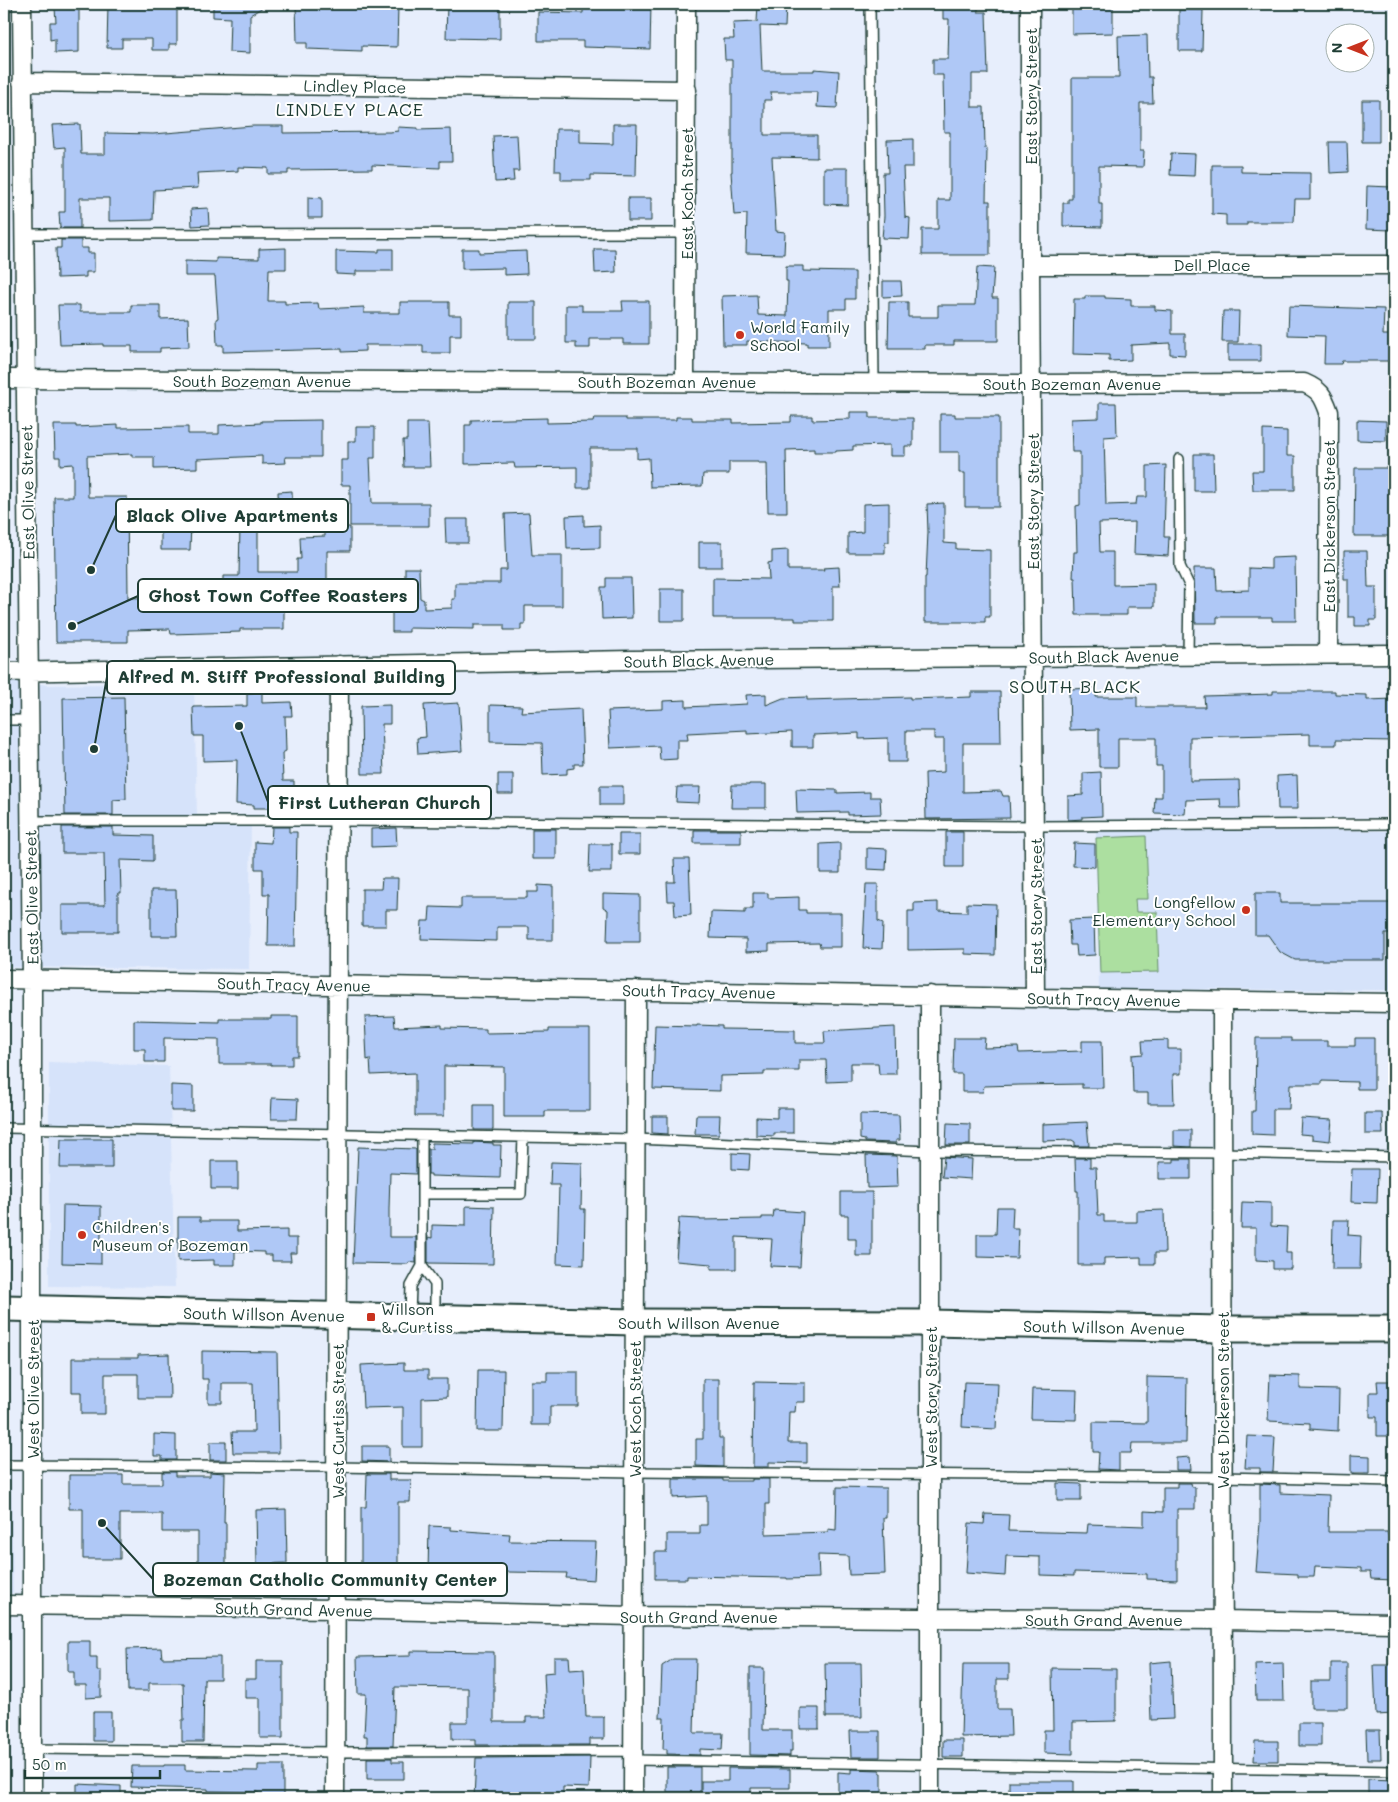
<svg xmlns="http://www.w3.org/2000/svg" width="1398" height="1802" viewBox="0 0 1398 1802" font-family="Mali,sans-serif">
<rect width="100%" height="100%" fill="#e7eefc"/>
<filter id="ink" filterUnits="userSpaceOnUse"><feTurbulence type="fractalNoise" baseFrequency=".02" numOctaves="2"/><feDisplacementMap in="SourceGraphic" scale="10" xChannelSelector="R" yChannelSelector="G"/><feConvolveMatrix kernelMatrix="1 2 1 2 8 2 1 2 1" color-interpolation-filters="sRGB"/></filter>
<g filter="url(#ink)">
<path fill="#d6e3fa" d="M4 678 47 685 194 683 197 815 251 817 249 969 7 967 8 1296 13 1593H4Z
M1096 830 1394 831V990L1099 989Z
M49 1062 169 1066 175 1287 49 1286Z
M4 1623H11V1798H4Z"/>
<path fill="#acdfa0" stroke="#668e6a" d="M1146 836 1148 899H1135L1136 912H1157L1159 972 1100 973 1096 838Z"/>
<path fill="#afc8f6" stroke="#1f3d34" d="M108 4H177V44H169V50H152V39H122V48H107Z
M213 4H268L250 15V53L229 52 230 18 213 17Z
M296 4H324V9H377V6H398L397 47 362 46V51L307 49V43H297Z
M447 4H500V39L446 38Z
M583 4H651L650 49 583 47V41H538V12L583 13Z
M758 4H786L785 27 760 26 762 71H814V69L839 71 837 108 817 107 818 92H771L772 100H764V135H817V158L772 157 776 231 785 232 784 254 746 253 747 214 734 215 731 172H732V60H725L724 39H734L733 23 757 22Z
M943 4H978V12H986L988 74H972V107H984L985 148H987L986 201H990V255H922V229H938V200H950V132H944L943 75H933V59H948L949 19H943Z
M1072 4H1113V33L1072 34Z
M79 7V52L55 53V39L50 40V22H56L55 8Z
M1179 10H1203L1202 51H1179Z
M1147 35 1148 77H1152L1153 103H1140V151H1144L1143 167 1099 166V204H1102V227L1063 226V203H1068V199H1072V78H1119L1118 36Z
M1362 100H1379V142H1362Z
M80 124 81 154H105V133L153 134 253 126H283V133L390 132 398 131V127L417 128V130L451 129 452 161H440V168L372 165V169L288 170V174H268V168L238 167V171L197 173 198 188 154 190 153 220 109 221V198H80V228H60L59 212H65V147L54 148 52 125Z
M613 124H637L636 176 591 175V180H561V171H555L556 129H580V143L613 144Z
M517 135 519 171H513L514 181 495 182 493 136Z
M913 139V167H903L905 217 910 218 909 239 882 238 884 216 883 173H888L887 140Z
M1329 142H1347L1348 172 1330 173Z
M1171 153 1195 154 1194 176 1170 175Z
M1212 165H1241V172L1310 173V199H1295L1294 222H1247V225H1226V215L1212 214Z
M824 168H848V205L824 204Z
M1367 186 1392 187 1391 230 1366 229Z
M308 197 322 198V218H308Z
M628 198H651V221H628Z
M208 208 209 225 192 226 191 209Z
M61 240H81V248H88V253H94V272H86V277L57 278 56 248H61Z
M286 248V269H269L268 301H285V304L318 303 319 309 364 307V313H400V302H449V315H461V335H450V353H423V345H365V351L342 352V349L223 352V345H217L216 319 218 318 215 276H185V261L216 262V258L259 259V249Z
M379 249H393V271H356V275L336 274V251L379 252Z
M462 249H479V253L526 251 527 274 504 275V268L462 269Z
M594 249H615L616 272 595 273Z
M786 266H803V271L855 272V299H846V309H829V346H807V343L747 341V345H723L722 296 757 295 758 315 787 316 788 281H786Z
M977 267 994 268 992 298H998V341H954V345H925V349H888L889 302H908V317H938V305H975Z
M883 281H901L902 296 883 297Z
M1085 296H1105V298L1131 299V306H1155V310L1172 311V334H1185V355L1170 354V343L1131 345V360L1109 361V355L1073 354 1074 299H1085Z
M622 301H649V344H623V339H590V348H576V343H566V305H582V311H623Z
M508 302H536V339H508Z
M58 305H80V312H131V305H160V319L188 318 189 347 160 348V352H132V346H103V344L60 345Z
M1289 306 1384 309 1383 335H1394V361H1342L1341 364H1324L1325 336 1288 335Z
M1223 311H1239L1238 342H1222Z
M1228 344H1261V361H1228Z
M1099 403H1116L1117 436 1104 437 1106 505 1136 504 1137 497H1147V466L1166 465 1164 537H1169L1168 556 1134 554 1135 522 1099 523 1100 552H1113V585L1154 584V607H1127V615H1076L1075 578H1073L1074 552H1077L1076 506 1080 505V452H1072L1071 419 1099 418Z
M850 412H870V418H913V446H905V456H890V445L853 446V450L836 451V452H814V449L786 450 787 512H768L767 463H758V462H729V474H703L702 486 650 487 649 458 637 459V448H590V488H577V467L515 468 514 463 465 464V425H471V420L547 418V423L593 422 594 418H626V420H676V417H692V420H733V423L791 422V416H812V420L850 419Z
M940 414H955V417H999V507H965V473H959V452H940Z
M321 420V457H285L286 463 262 464V456L197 459V468L154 469V457H132V454L87 456 88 497H127L128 598 169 597 168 587 192 586V594H223V576H239L240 524 258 525V572H297V559H301L300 537 325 536V527H350V551H327V594L284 595V629H240V632L171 634 170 629 128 630V642H56L54 497H73V464L60 465V457H55L54 425H76V427L118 425V428L188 427V434H219V425L261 423V421Z
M1357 420 1386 421V441L1357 440Z
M407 423H428L430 467H404L403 440H407Z
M356 427H375V458H370L372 503H429V526H350V485H341V460H348V441H356Z
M1263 430 1287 431V456H1295V490H1253L1252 471H1263Z
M1194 454H1213L1214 491H1194Z
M1355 468H1394V536H1354Z
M292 491 293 515H279L278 492Z
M889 503V542H885V553H848V533L863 532V504Z
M944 503V543L956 544V549L990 550V617H985V622H925V577H926L928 532 927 504Z
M529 513 532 555H562V606H525V624H521V630H504V625H474V629L409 628V632H392V589H405V568H419L420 598 424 600V609L452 608V599H455V583H500V570H507L505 514Z
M584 515V526L600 525V548L567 549 566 516Z
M445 519H468V543H446Z
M161 523H191L190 550H161Z
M699 542H722V567H699Z
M788 550V570H824L823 568 839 567 840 586H833V621H795V618H713V578L769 579 768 563 772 562V551Z
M1344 551H1367L1368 587H1376V620H1370V626H1355V617H1348V579H1344Z
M1295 557 1296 621H1272V617H1217V623H1195L1194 568H1216L1217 591 1249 590V568L1271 569V558Z
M606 578H631L632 618 602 619 601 587H606Z
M660 589H684V621H660Z
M1096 688V697H1137V707H1205L1204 696 1273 694V691H1335V694L1367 695V700L1394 699V741L1336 740V745H1310V734L1190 737V781L1239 780 1240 808H1221L1220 799 1186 800 1185 814 1154 813 1155 797H1162V766H1156V738H1118V767H1099V729L1070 730 1069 689Z
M262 692V703L291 702 292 716H285L286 751 282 753 283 781H294V797H288V815H272V808H254V805L236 804 237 760 203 761V736H194L193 707 247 706V693Z
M971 692H1000L1001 743H963V792L1001 791 1003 796H1009L1010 818 926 819 925 773 944 772V739H934V731H906V762H888V738L859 739V733L813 735V747H792V732L747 734V730L687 733 688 740H677V759L660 760 659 746 610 748 608 711 663 709V701L686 700V707L747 704 746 695 766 694V705L783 698 807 697V700L910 697V699L971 697Z
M124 697 126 799 113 800V815H65L63 698Z
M459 703 462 751 418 754 417 738 426 737 424 705Z
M390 705V724H382L384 774H362L361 706Z
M490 705 522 706 521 712 581 709 583 764H574V768L567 769V774L543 775 542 743 490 742Z
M1101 772 1102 816 1082 817V819L1068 820V796L1083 795V773Z
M498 774H513V794H498Z
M1297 775 1298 809H1278L1277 776Z
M749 784H766V808H731L732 785H749Z
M600 786H623V805H600Z
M677 787H700L699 803 676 802Z
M796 789 837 790V793L870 792V797H880L881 814 848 815V812L797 813Z
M62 827H113V835L153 836V861L120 860 121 893H118V932H62V905H105L104 853H62Z
M272 827H289V832H297L295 946H268L269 894H263V869H255V842L271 843Z
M396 828 397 846 371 847V829Z
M532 829H556V859H532Z
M694 830H741V843H694Z
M946 832H963V867H946Z
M619 834H640V854H619Z
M840 843V873H820V844Z
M1074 843 1095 844V867L1073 866Z
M590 844H612V872H589Z
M867 848 887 849 886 870 867 869Z
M674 859H689L691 915 675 916 674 901H668L667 882H675Z
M382 878H398L397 910H386V926H362V889H381Z
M866 884H878V921L883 923 882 949 863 948Z
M538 885 553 886V940H529V927H497V941L421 939 422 921H429L430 907 461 908V898H527V892H538Z
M151 890H176L177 936H151Z
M753 893H768V898L799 897V910H806V913H841V947H820L819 943 769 944V951L746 952V939L710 938 711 912 745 913V909H753Z
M1255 893H1280V903H1394V934H1385V960H1295L1280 952 1268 935H1255Z
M603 894 640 895V942H607L608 910 603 907Z
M938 902V911L967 912V903L996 904 995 955 965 954V949L908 950V911H914V903Z
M1094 919 1095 955 1077 956 1076 945H1070L1069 920Z
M271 1016H298V1056H292V1065H271V1064H219V1039L164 1038V1062H145V1049H134V1020L219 1022V1019H271Z
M394 1016 395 1027 442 1025V1028L486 1029V1033L549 1032V1029H590V1111H545V1117H504V1067L444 1066V1116H415V1073L371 1075 370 1059 367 1060 365 1017Z
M655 1025 697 1026V1025L722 1026V1029L795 1030V1043H825L824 1031 895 1027 896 1074H879L878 1063H851V1081L827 1082 826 1060H799V1071H764V1075L720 1076V1091L653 1089Z
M954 1038H985L984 1048 1018 1047 1019 1053 1082 1051V1041H1102L1103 1088H1082V1084L1019 1085 984 1086 983 1092H962V1074H953Z
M1256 1038H1291V1041H1327V1046H1355V1038H1374V1089H1357V1082L1322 1081V1084H1290L1289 1109H1273V1135L1252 1134V1111H1255Z
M1168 1040V1049H1181V1074H1173L1174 1104H1148V1093H1133L1132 1055 1143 1054 1142 1041Z
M171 1085 193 1086V1111H171Z
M272 1098 298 1099 297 1119H271Z
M474 1105H493V1130H474Z
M777 1108H793V1133H774V1136L756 1135V1117L777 1118Z
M1365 1113H1382L1383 1134H1365Z
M860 1114 899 1115 900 1140H896V1143L865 1142V1140L860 1139Z
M696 1115H720L719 1134H695Z
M652 1116H668V1134L652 1133Z
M1301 1118 1332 1120 1330 1141 1312 1139V1135L1300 1134Z
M1087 1122 1089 1146H1075V1142L1072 1140 1043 1141V1124Z
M947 1123 970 1124V1145H946Z
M1174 1130H1191V1147L1174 1146Z
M61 1139H112V1168H60Z
M474 1142 493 1143V1145H501L500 1178 431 1176V1174H428V1149H432V1143L474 1144Z
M358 1147 416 1149V1174L390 1173 389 1209V1237H416V1263L409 1262 408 1264 353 1263Z
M732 1153 750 1154 749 1170 732 1169Z
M866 1155 897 1156 898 1187 867 1188Z
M944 1157 972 1159 971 1179 942 1177Z
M1075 1158H1090V1167H1096L1098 1215H1104V1222H1137V1211L1164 1210 1165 1253H1155V1264H1141V1257L1104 1258V1265H1078V1191H1076Z
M1174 1159H1191V1179H1159V1162H1174Z
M211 1161H238V1189H211Z
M551 1162 582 1163 581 1209H585L584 1265 557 1264 559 1185H550Z
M1352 1169H1378L1377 1203 1351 1202Z
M841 1192H872V1256H856V1239H848V1215H841Z
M1242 1202 1271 1203V1226L1287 1227 1286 1253H1291V1269H1273V1261L1256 1260V1228H1241Z
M63 1205 101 1206V1264L62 1263Z
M466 1206 494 1207 493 1264 428 1263V1237L432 1238V1225L466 1226Z
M997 1207H1013L1012 1228H1018L1017 1258 977 1257V1234H996Z
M774 1210 803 1212 800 1267 770 1266 772 1239 736 1237V1269H711V1264L676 1261 679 1218 700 1219V1220L762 1219V1217H773Z
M178 1217H200V1221H237V1231L287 1230V1238H297V1253H290L291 1261H272V1255H264V1252L235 1251V1265H214V1260L178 1261Z
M1333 1220H1349L1348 1235 1361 1236 1360 1269H1332Z
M202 1351 277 1352 279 1453H233L232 1432H254L253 1383H222V1403H208V1379H202Z
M169 1354 170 1398H138V1374H105V1414H81V1392H72V1358H138V1355Z
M404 1363V1370H428V1379H447V1397L422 1398V1447H403V1407L363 1408 361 1365Z
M478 1370H504L503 1431H477Z
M547 1372H578V1406H550V1425H531V1381H547Z
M1270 1375 1300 1376V1389L1339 1390 1338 1431 1310 1429V1423L1268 1421Z
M1147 1377 1187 1378 1186 1443H1132L1131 1453H1119V1470L1098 1469 1099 1452H1093V1422L1147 1423Z
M703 1379H719V1438H723V1467L696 1466V1439H703Z
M1377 1381H1394V1436H1377V1417H1370V1392H1378Z
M754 1382 805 1383V1402H796L795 1412H789L788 1443H807V1463L769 1462V1467H753Z
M964 1382 998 1383 996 1429 962 1427Z
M1032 1389 1077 1390 1076 1420 1031 1419Z
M154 1434 176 1435V1460H162V1456H154Z
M1247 1436 1275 1437 1273 1472H1260V1468H1245Z
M210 1442H226V1460H210Z
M362 1446H389V1462L362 1461Z
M1351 1455 1370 1456V1473H1351Z
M1190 1457 1191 1470H1176V1458Z
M162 1472H175V1476H210V1472L225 1473 224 1523H226V1569H198V1532H162V1514H120V1559H83V1509H69V1475H123V1484H162Z
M367 1474H389V1480H411L410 1502H398V1573H361V1507H366Z
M673 1479H723V1481H752V1479H769V1504H766V1534L828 1532V1529L836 1530 837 1487 886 1488V1518H883L885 1574 849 1575 848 1556 818 1555 819 1578 787 1579V1578L687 1576V1579H655V1552H667V1534H700V1525H707V1496L673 1498Z
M1057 1483 1081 1484V1501H1057Z
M1177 1483H1191L1192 1487H1195V1509H1177V1580L1147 1579V1574L1074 1572V1576L1040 1575V1557L1006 1556 1005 1576 966 1573 969 1523 984 1524 985 1514 1009 1515 1008 1531 1087 1533 1088 1524 1144 1526V1511L1163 1512V1487H1177Z
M1260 1484 1280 1485V1493L1329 1495 1328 1532H1388V1535H1394V1580L1371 1579 1370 1572H1361V1568L1315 1566 1314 1577H1298V1574L1256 1572 1260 1523Z
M286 1509 287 1563 257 1564 256 1510Z
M429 1526 451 1527V1530L510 1534 509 1541 596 1542 594 1580 566 1578 567 1573 507 1572V1576L450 1572V1574L428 1573Z
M68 1641H90V1657H97V1671H101V1697L86 1698V1685H74V1672H68Z
M161 1648 162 1658 220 1657V1679H204L203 1742H182V1720H184L183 1683H149V1691H128L127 1649Z
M410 1651 494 1652V1722H526V1717H546L544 1673 554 1672V1657H569L570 1670 584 1669 586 1717H604V1739H590V1745H476V1739H452V1722H468V1688L395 1687 393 1746H367V1736H364L366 1694H358L357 1657 410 1656Z
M673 1659H696L694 1733H723L722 1750 700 1749V1755L667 1754V1749H663L664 1718H660L662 1666Z
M256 1661H283V1738H260V1698H245V1679H256Z
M1171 1661 1173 1719 1151 1720 1149 1663Z
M825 1663H861L862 1717H826Z
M1283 1663 1284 1701H1256L1255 1664Z
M1331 1663H1347V1708H1311V1681H1331Z
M963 1664H1009V1679H997V1709H1010L1011 1736 961 1737Z
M1374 1665H1394V1714L1376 1715Z
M750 1668H764L763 1730H792V1751H790V1756L750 1755Z
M1052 1668 1116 1669V1721L1073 1722V1754L1044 1753V1730H1053Z
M800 1708H819V1729H800Z
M93 1712H111V1741H93Z
M1299 1723H1321V1746H1299Z
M1366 1730H1380L1381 1759H1367Z
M850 1731H880V1757H851Z
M943 1740H963V1757H943Z
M1255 1741H1278V1761H1254Z
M590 1757 589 1788 563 1787V1798H474L476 1758Z
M367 1758H392V1762H404V1779H367Z
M164 1765H185V1770L258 1771V1765H283V1796H258V1792L208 1791V1789L131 1787 132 1766H164Z
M667 1767H700V1792H667Z
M728 1768 790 1769V1788H751V1796L701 1798V1781H728Z
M851 1769 880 1770V1773H882V1798H838V1772L851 1773Z
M1368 1779 1394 1780V1797L1368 1796Z
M1009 1781H1074V1798H1009Z
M77 1784 121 1786V1798H77Z"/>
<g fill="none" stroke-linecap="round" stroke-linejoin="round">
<defs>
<path id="lane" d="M870 4 874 382
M24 234 685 233
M1179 459 1180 566 1189 585 1188 655
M4 720H29
M30 821H339L1035 826 1394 824
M4 1128 635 1139 930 1151 1222 1153 1394 1157
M423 1194H521L523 1137
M422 1266 435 1284V1317
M410 1315 411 1286 422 1266V1136
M4 1465 336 1467 634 1472 1222 1477 1394 1481
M32 1749 336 1752 633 1751
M633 1760 1394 1771"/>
<path id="street" d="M22 4 32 980V1798
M1030 4V265L1035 998
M22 82 687 90
M1030 265H1394
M4 379 1031 384 1304 383C1320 390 1323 395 1329 412L1328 654
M685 381 686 4
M4 672 631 660 1394 654
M4 979 1035 998 1394 1003
M930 995V1798
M1222 1001 1223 1798
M4 1605 336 1609 634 1616 1223 1620 1394 1623
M335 1798 339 665
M633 1798 636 990"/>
<path id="secondary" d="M4 1308 635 1322 930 1323 1222 1329H1394"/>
</defs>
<use href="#lane" stroke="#1f3d34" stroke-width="12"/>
<use href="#street" stroke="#1f3d34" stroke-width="21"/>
<use href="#secondary" stroke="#1f3d34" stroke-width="29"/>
<use href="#lane" stroke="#fff" stroke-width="9"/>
<use href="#street" stroke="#fff" stroke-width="18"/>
<use href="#secondary" stroke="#fff" stroke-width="25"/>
</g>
</g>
<g fill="#c8321e" stroke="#fff" stroke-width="2">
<circle cx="740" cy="335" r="5"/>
<circle cx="1246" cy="910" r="5"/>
<circle cx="82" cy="1235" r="5"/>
<rect x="366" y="1312" width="10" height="10" rx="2.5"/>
</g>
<g text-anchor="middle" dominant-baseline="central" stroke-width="4" stroke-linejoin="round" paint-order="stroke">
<g font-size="16" fill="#1f3d34" stroke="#fff">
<text transform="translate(355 86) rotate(1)">Lindley Place</text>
<text transform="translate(1030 96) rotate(-90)">East Story Street</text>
<text transform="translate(686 193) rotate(-90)">East Koch Street</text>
<text x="1212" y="264">Dell Place</text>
<text x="262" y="380">South Bozeman Avenue</text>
<text x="667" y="381">South Bozeman Avenue</text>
<text x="1072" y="383">South Bozeman Avenue</text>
<text transform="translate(27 492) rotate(-91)">East Olive Street</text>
<text transform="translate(1032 501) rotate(-90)">East Story Street</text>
<text transform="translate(1328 526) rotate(-90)">East Dickerson Street</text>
<text transform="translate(1104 656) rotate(-1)">South Black Avenue</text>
<text transform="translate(699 660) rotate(-1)">South Black Avenue</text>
<text transform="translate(31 897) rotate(-91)">East Olive Street</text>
<text transform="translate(1035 906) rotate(-90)">East Story Street</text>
<text transform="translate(294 984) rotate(1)">South Tracy Avenue</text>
<text transform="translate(699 991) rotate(1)">South Tracy Avenue</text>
<text transform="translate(1104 999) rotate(1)">South Tracy Avenue</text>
<text transform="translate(264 1314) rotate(1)">South Willson Avenue</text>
<text x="699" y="1322">South Willson Avenue</text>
<text transform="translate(1104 1327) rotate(1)">South Willson Avenue</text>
<text transform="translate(32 1389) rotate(-90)">West Olive Street</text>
<text transform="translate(930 1397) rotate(-90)">West Story Street</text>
<text transform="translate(1222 1400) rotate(-90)">West Dickerson Street</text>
<text transform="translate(634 1409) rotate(-90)">West Koch Street</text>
<text transform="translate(337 1421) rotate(-90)">West Curtiss Street</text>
<text transform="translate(294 1609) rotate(1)">South Grand Avenue</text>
<text x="699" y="1616">South Grand Avenue</text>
<text x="1104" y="1619">South Grand Avenue</text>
</g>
<g font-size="16" fill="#1f3d34" stroke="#fff" text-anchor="start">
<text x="750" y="326">World Family<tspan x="750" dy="18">School</tspan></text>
<text x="1236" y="901" text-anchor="end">Longfellow<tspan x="1236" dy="18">Elementary School</tspan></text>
<text x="92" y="1226">Children's<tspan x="92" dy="18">Museum of Bozeman</tspan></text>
<text x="381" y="1308">Willson<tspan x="381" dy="18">&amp; Curtiss</tspan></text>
</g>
<g font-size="18" letter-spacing="1" fill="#1f3d34" stroke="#fff">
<text x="350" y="109">LINDLEY PLACE</text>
<text x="1075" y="686">SOUTH BLACK</text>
</g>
</g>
<path fill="none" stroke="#1f3d34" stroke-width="2" d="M91 570L116 515M72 626L138 596M94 749L107 677M239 726L268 802M102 1523L153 1579"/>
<g fill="#1f3d34" stroke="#fff" stroke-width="2">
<circle cx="91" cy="570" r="5"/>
<circle cx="72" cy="626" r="5"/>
<circle cx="94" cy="749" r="5"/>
<circle cx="239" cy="726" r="5"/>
<circle cx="102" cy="1523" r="5"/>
</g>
<g fill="#fff" stroke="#1f3d34" stroke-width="2">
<rect x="116" y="499" width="232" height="33" rx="5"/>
<rect x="138" y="579" width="280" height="33" rx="5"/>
<rect x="107" y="661" width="348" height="33" rx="5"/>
<rect x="268" y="786" width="223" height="33" rx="5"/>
<rect x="153" y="1563" width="354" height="33" rx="5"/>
</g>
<g font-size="18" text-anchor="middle" font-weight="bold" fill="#1f3d34">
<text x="232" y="522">Black Olive Apartments</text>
<text x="278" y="602">Ghost Town Coffee Roasters</text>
<text x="281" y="683">Alfred M. Stiff Professional Building</text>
<text x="379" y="809">First Lutheran Church</text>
<text x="330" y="1586">Bozeman Catholic Community Center</text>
</g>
<rect width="1398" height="1802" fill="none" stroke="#fff" stroke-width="20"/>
<rect x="10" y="10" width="1378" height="1782" fill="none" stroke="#1f3d34" stroke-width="2" filter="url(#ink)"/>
<g transform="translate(1350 48) rotate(270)"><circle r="24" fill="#ffffff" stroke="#a5b1ae"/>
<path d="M0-4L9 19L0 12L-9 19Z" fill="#c8321e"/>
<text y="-8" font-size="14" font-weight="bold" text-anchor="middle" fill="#1f3d34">N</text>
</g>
<path d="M25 1770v8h135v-8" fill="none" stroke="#1f3d34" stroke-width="2.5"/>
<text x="32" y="1770" font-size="15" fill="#1f3d34" stroke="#ffffff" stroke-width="4" paint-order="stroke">50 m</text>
</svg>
